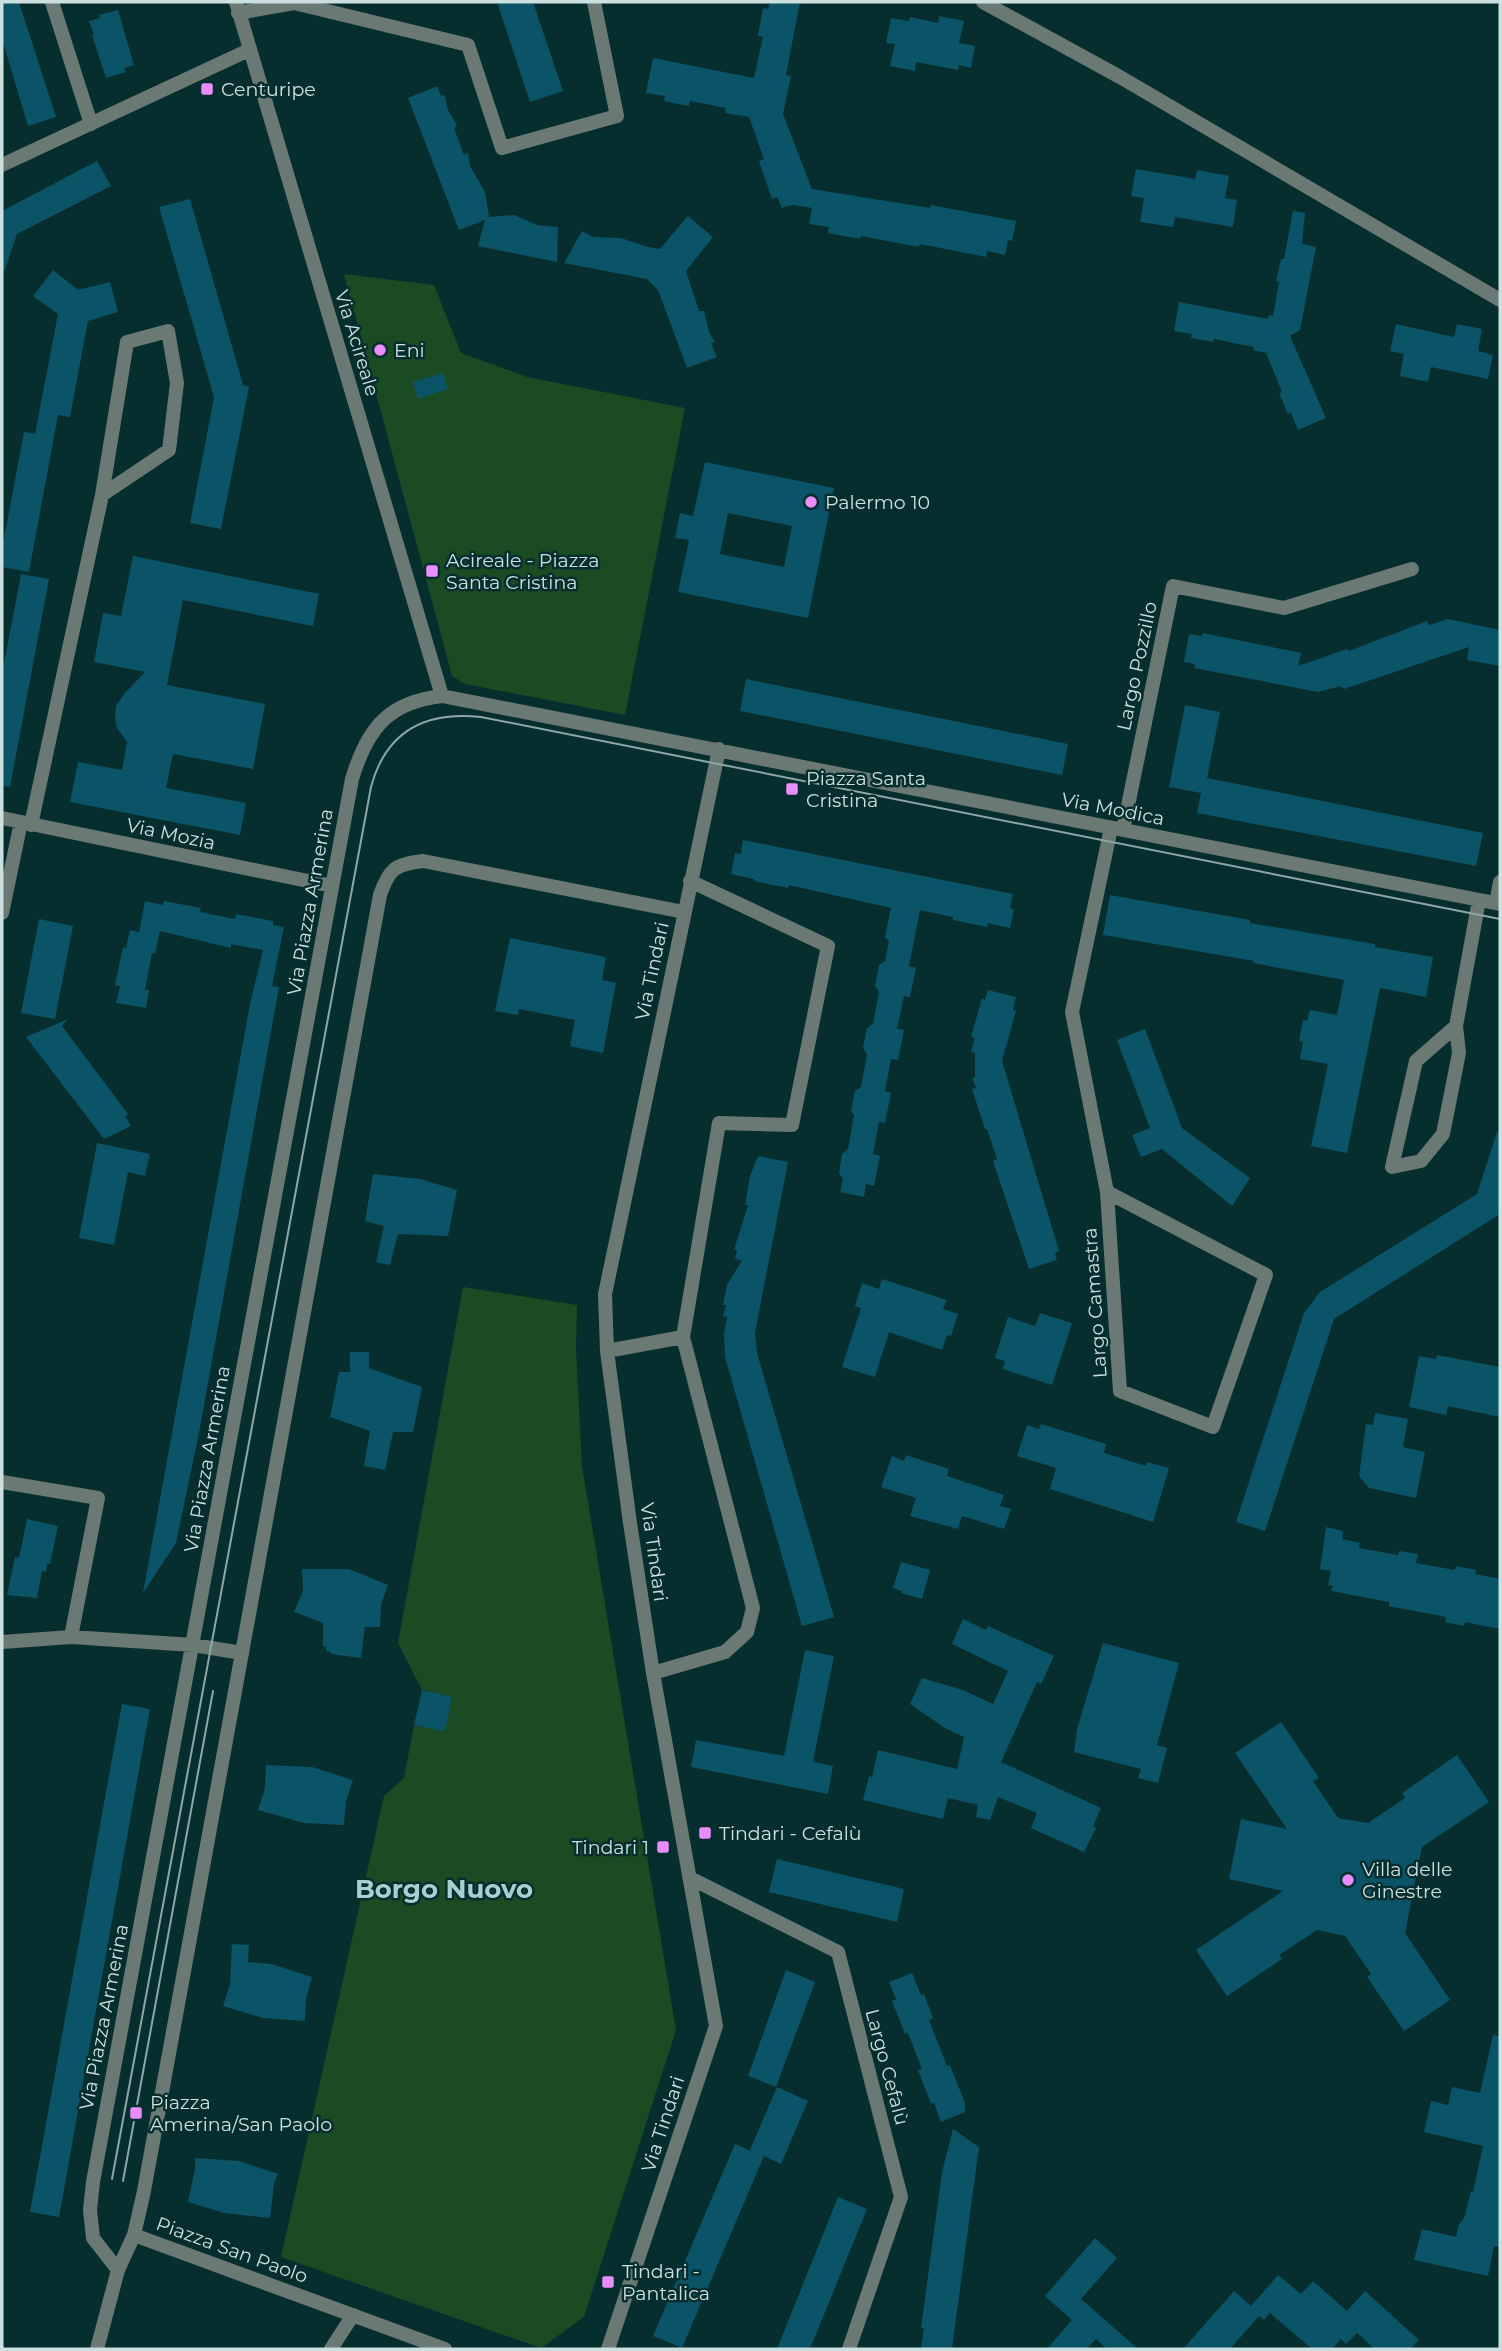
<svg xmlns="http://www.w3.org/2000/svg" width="1502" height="2351" viewBox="0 0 1502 2351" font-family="Montserrat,sans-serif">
<rect width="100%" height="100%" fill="#072e2e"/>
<path fill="#1a4b23" d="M344 274 434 285 461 353 527 377 685 408 625 715 465 684 452 676Z
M463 1287 577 1305 576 1350 582 1466 676 2030 584 2317 541 2348 281 2257 384 1796 404 1778 414 1725 444 1730 452 1697 422 1690 398 1643Z"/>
<path fill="#0b5366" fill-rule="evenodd" d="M2 2H19L56 117 28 126 2 39Z
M497 2H533L563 91 530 102Z
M770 2H800L786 75 791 76 783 114 812 189 930 208 931 205 1016 221 1012 241 1008 240 1005 255 987 251 986 257 920 244 919 247 861 236 860 239 828 233 829 227 809 224 812 208 793 205 782 208 777 197 772 199 759 161 764 159 749 117 725 113 726 108 690 101 689 106 664 101 665 96 646 93 653 58 754 78 763 37 758 36 763 8 768 9Z
M118 10 134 65 124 68 126 72 106 78 92 35H94L89 21 100 18 99 15Z
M939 16 964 21 959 43 975 46 971 68 959 65 958 70 916 62 915 71 890 66 895 44 886 43 891 18 909 21 910 17 938 23Z
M437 86 441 96 445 95 447 108 457 126 454 128 464 155 468 153 470 166 485 192 489 217 514 215 537 225 558 227 557 262 478 246 485 220 459 230 408 98Z
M97 161 111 186 17 234 5 270 2 269V211Z
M1136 169 1195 179 1197 170 1229 176 1225 198 1237 200 1233 227 1175 217 1173 227 1140 222 1144 198 1131 196Z
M190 199 243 385 249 387 221 529 190 523 214 397 159 207Z
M1293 211 1305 213 1302 244 1316 247 1300 330 1290 336 1326 418 1298 430 1291 413 1288 414 1279 393 1282 392 1266 353 1253 350 1254 347 1214 339 1213 342 1191 338 1192 334 1174 331 1179 302 1268 319 1269 315 1273 316 1279 282 1276 281 1281 259H1284Z
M688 216 713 237 686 271 699 311H704L709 332 715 342 711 343 717 357 687 368 658 290 647 279 564 263 582 231 593 237 621 238 648 247 660 249Z
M53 270 78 290 110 282 118 312 88 321 70 417 58 415 29 572 2 567V549L24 432 35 434 58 314 33 296Z
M1396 324 1454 337 1457 324 1482 329 1478 351 1493 355 1488 379 1431 367 1428 382 1400 376 1404 354 1390 351Z
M443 373 448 389 418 399 413 382Z
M705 462 834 488 808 618 678 592 689 540 675 538 680 513 693 516ZM728 513 792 526 784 567 720 554Z
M133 556 319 594 313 626 183 600 167 685 265 704 253 769 173 754 166 788 246 803 240 835 70 802 78 762 122 770 127 742 117 728 115 719 116 706 125 693 145 672 94 662 103 613 121 616Z
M21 574 49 579 10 787 2 786V674Z
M1448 619 1500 630V666L1467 660 1469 647 1344 689 1341 686 1318 692 1194 668 1195 664 1184 662 1189 634 1202 636 1203 633 1301 653 1298 666 1347 649 1349 651 1427 621 1429 625Z
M746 679 1068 744 1062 775 740 711Z
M1185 705 1220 712 1207 778 1483 833 1476 866 1197 813 1201 793 1169 787Z
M743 840 1013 894 1010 908 1014 909 1010 928 988 923 987 927 953 920V917L920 910 909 966 916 968 910 997 904 996 897 1029 904 1030 898 1060 891 1059 885 1091 891 1093 885 1123 879 1122 873 1154 880 1156 874 1186 866 1184 864 1197 840 1192 843 1179 839 1173 842 1154 848 1149 854 1115 851 1111 855 1091 861 1087 867 1054 863 1048 867 1028 873 1024 879 992 875 986 879 965 885 961 889 942 885 937 891 908 789 885 788 888 754 881V879L731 874 735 853 741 854Z
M1110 895 1250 920V923L1375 944V947L1433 957 1426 997 1380 988 1347 1153 1311 1146 1328 1064 1300 1059 1303 1042 1299 1041 1303 1020 1307 1021 1310 1010 1337 1015 1344 980 1253 963 1254 961 1103 935Z
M145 901 163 905 164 901 201 908 200 912 235 919 236 914 273 921V925L284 927 272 986 279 987 199 1433 176 1543 143 1593 250 1004 263 950 231 944V948L160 931 155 954 152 953 145 990H149L146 1008 116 1003 120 986 115 985 123 947 126 948 130 930 139 932Z
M39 919 73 926 55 1019 21 1013Z
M510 938 606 957 602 980 616 983 603 1053 570 1046 575 1020 519 1009 518 1015 495 1011Z
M988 990 1016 997 1013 1010 1016 1011 1002 1061 1059 1251 1055 1253 1057 1260 1029 1269 993 1161 997 1159 987 1129H985L972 1089 976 1088 972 1078 975 1077V1053L971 1052 975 1038 971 1037 982 998 985 1000Z
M68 1019 62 1026 128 1114 125 1116 131 1126 104 1139 26 1037Z
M1145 1029 1182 1128 1250 1178 1232 1206 1162 1149 1141 1157 1132 1135 1150 1128 1117 1040Z
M1497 1132H1500V1214L1334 1319 1265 1531 1236 1522 1304 1313 1320 1292 1477 1194Z
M97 1143 150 1154 145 1176 128 1172 114 1245 79 1238Z
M758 1156 788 1162 755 1333 757 1353 834 1617 802 1626 725 1357 724 1334 727 1317 723 1316 726 1305H723L727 1285 742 1260 735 1259 737 1250H734L748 1205H745L750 1176Z
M373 1174 420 1179 457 1190 448 1236 398 1234 390 1265 376 1262 384 1226 365 1221Z
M882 1279 947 1300 943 1309 958 1314 951 1336 947 1335 942 1350 889 1332 875 1377 842 1367 861 1308 855 1306 862 1283 879 1289Z
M1040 1313 1072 1323 1052 1385 1003 1369 1005 1361 995 1358 1008 1317 1035 1326Z
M350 1352H369V1368L422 1387 413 1432H393L385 1470 364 1466 370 1431 330 1417 339 1372H350Z
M1437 1355 1500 1367V1417L1448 1406 1446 1415 1409 1407 1419 1356 1436 1359Z
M1375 1413 1408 1419 1403 1447 1425 1452 1416 1498 1369 1488 1359 1476 1366 1424 1373 1425Z
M1041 1424 1106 1444 1104 1453 1146 1466 1147 1462 1169 1468 1153 1522 1050 1489 1056 1468 1017 1456 1027 1425 1039 1429Z
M906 1455 949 1469 947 1476 1004 1495 1000 1506 1011 1509 1004 1529 962 1516 958 1529 910 1516 916 1498 881 1487 892 1456 904 1461Z
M27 1519 58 1526 50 1564H47L46 1572 42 1571 37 1598 7 1595 15 1557 19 1558Z
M1326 1527 1343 1531 1342 1539 1360 1543 1359 1548 1398 1555 1399 1551 1418 1554 1416 1563 1455 1570 1456 1566 1476 1570 1475 1574 1500 1579V1629L1465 1622 1464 1626 1445 1622 1446 1617 1389 1606V1602L1331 1591 1333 1586 1328 1585 1331 1571 1320 1569Z
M901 1562 930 1570 922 1599 901 1593 902 1591 893 1588Z
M302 1569H349L388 1585 381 1605 380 1627H365L361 1658 331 1654V1652L326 1651V1647L323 1646V1623L294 1612 303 1591Z
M963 1619 986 1630 988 1626 1054 1656 1041 1684 1037 1682 1001 1762 1101 1808 1093 1826 1096 1828 1084 1852 1031 1828 1037 1813 998 1797 990 1820 976 1817 978 1805 948 1798 943 1819 863 1800 869 1776 872 1777 878 1750 957 1769 964 1737 945 1728 910 1704 922 1678 963 1690 993 1704 1008 1671 952 1644Z
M1103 1643 1179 1663 1157 1745 1167 1748 1158 1783 1138 1778 1141 1769 1074 1752 1077 1729Z
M805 1650 834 1656 813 1762 833 1766 828 1794 691 1767 696 1740 784 1756Z
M422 1690 452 1697 445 1731 414 1725Z
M122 1704 150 1709 59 2217 30 2212Z
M1281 1722 1319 1778 1313 1781 1338 1818 1368 1823 1405 1798 1402 1793 1457 1755 1489 1802 1422 1847 1405 1933 1450 2000 1404 2031 1367 1977 1371 1974 1345 1936 1317 1930 1279 1955 1282 1959 1227 1996 1196 1950 1283 1891 1229 1879 1241 1819 1287 1829 1235 1753Z
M266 1765 312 1767 353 1780 346 1801 344 1825 304 1823 258 1810 265 1788Z
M777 1859 904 1889 897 1922 769 1892Z
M232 1944 249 1945 248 1962 271 1964 312 1977 306 1999 305 2021 263 2018 223 2006 230 1984Z
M786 1970 815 1982 776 2087 748 2076Z
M912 1973 921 1995 924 1994 933 2018 929 2020 947 2066 950 2065 965 2103V2112L941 2122 934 2103 931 2104 918 2070 922 2069 908 2033 905 2034 892 2001 896 1999 889 1982Z
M1493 2035 1500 2036V2247L1494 2246 1488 2276 1414 2260 1422 2229 1456 2237 1459 2224 1464 2218 1471 2191 1473 2192 1483 2146 1424 2132 1431 2101 1448 2105 1452 2087 1480 2093Z
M777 2087 808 2101 781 2164 764 2156 682 2348 653 2336 735 2144 758 2154 750 2150Z
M953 2129 979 2147 952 2349H921L924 2328H921L942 2172Z
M195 2158 239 2161 278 2174 274 2183 270 2218 224 2213 188 2202 195 2169Z
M838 2197 867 2209 810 2349H777Z
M1095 2238 1117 2258 1081 2299 1138 2349H1107L1096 2339 1087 2349H1047L1072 2320 1045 2296Z
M1278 2275 1301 2294 1313 2281 1347 2311 1365 2291 1419 2340 1410 2349H1375L1357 2333 1346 2344 1341 2339 1332 2349H1312L1270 2313 1264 2320 1259 2316 1230 2349H1183L1234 2291 1251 2306Z"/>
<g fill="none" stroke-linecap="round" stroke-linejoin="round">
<path stroke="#6b7974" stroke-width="14" d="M52 2 91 124
M236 2 442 696
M983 2 1120 77 1500 300
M238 13 294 3 468 45 502 148 617 116 594 2
M2 165 249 50
M2 818 332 886
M31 825 102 495 169 450 177 383 168 331 127 342 102 495
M1123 830 1173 586 1284 608 1412 569
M1496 903 1500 882
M2 913 21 822
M1456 1026 1459 1053 1443 1134 1421 1161 1392 1167 1416 1061 1456 1026 1479 900
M1107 1192 1120 1391 1213 1427 1266 1275 1107 1192 1072 1012 1111 828
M607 1351 683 1337
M2 1482 98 1498 71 1637
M2 1642 71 1637 193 1645 242 1653
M653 1673 725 1652 747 1632 753 1608 683 1337 719 1123 792 1125 828 946 690 881
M690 1878 838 1952 901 2197 849 2349
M134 2235 445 2349
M118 2270 93 2238 90 2210 93 2182 352 779C367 729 388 702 442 696L1500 904
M97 2349 118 2270 134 2235 144 2191 380 895C389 869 395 864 423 861L684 912
M331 2349 353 2315
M608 2349 716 2026 653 1673 630 1523 607 1351 605 1294 719 749"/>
<path stroke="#8da7a7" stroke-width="2" d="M112 2179 371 787C386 731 426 711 481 717L1500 919
M123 2181 213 1691"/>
</g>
<g fill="#ea8dfc" stroke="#072e2e" stroke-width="2.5">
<rect x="200" y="82" width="14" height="14" rx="3.5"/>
<circle cx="380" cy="350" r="7"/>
<circle cx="811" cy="502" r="7"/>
<rect x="425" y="564" width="14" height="14" rx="3.5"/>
<rect x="785" y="782" width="14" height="14" rx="3.5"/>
<rect x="698" y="1826" width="14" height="14" rx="3.5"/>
<rect x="656" y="1840" width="14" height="14" rx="3.5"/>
<circle cx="1348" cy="1880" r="7"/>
<rect x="129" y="2106" width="14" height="14" rx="3.5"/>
<rect x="601" y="2275" width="14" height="14" rx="3.5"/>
</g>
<g text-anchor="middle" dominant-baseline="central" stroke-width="5" stroke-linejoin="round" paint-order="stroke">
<g font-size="19" fill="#cce0e0" stroke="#072e2e" text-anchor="start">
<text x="221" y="89">Centuripe</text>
<text x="394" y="350">Eni</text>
<text x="825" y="502">Palermo 10</text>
<text x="446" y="560">Acireale - Piazza<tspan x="446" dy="22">Santa Cristina</tspan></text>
<text x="806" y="778">Piazza Santa<tspan x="806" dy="22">Cristina</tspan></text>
<text x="719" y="1833">Tindari - Cefalù</text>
<text x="649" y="1847" text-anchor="end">Tindari 1</text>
<text x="1362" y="1869">Villa delle<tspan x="1362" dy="22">Ginestre</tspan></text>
<text x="150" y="2102">Piazza<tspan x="150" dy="22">Amerina/San Paolo</tspan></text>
<text x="622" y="2271">Tindari -<tspan x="622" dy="22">Pantalica</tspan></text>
</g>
<g font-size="19" fill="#cce0e0" stroke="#072e2e">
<text transform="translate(357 343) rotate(73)">Via Acireale</text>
<text transform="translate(1137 666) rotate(-78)">Largo Pozzillo</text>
<text transform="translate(1113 809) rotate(11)">Via Modica</text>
<text transform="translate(171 834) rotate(12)">Via Mozia</text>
<text transform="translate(310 902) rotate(-80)">Via Piazza Armerina</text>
<text transform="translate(652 971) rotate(-78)">Via Tindari</text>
<text transform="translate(1095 1303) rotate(-94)">Largo Camastra</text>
<text transform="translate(207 1459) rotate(-80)">Via Piazza Armerina</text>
<text transform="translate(654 1552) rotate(82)">Via Tindari</text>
<text transform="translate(104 2017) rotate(-79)">Via Piazza Armerina</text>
<text transform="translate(887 2067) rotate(75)">Largo Cefalù</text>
<text transform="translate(663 2124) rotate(-72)">Via Tindari</text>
<text transform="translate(232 2250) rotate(20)">Piazza San Paolo</text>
</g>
<g font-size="26" font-weight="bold" fill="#a8d0d0" stroke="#072e2e">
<text x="444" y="1889">Borgo Nuovo</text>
</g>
</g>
<rect width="1502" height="2351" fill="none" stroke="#cce0e0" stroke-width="7"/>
</svg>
